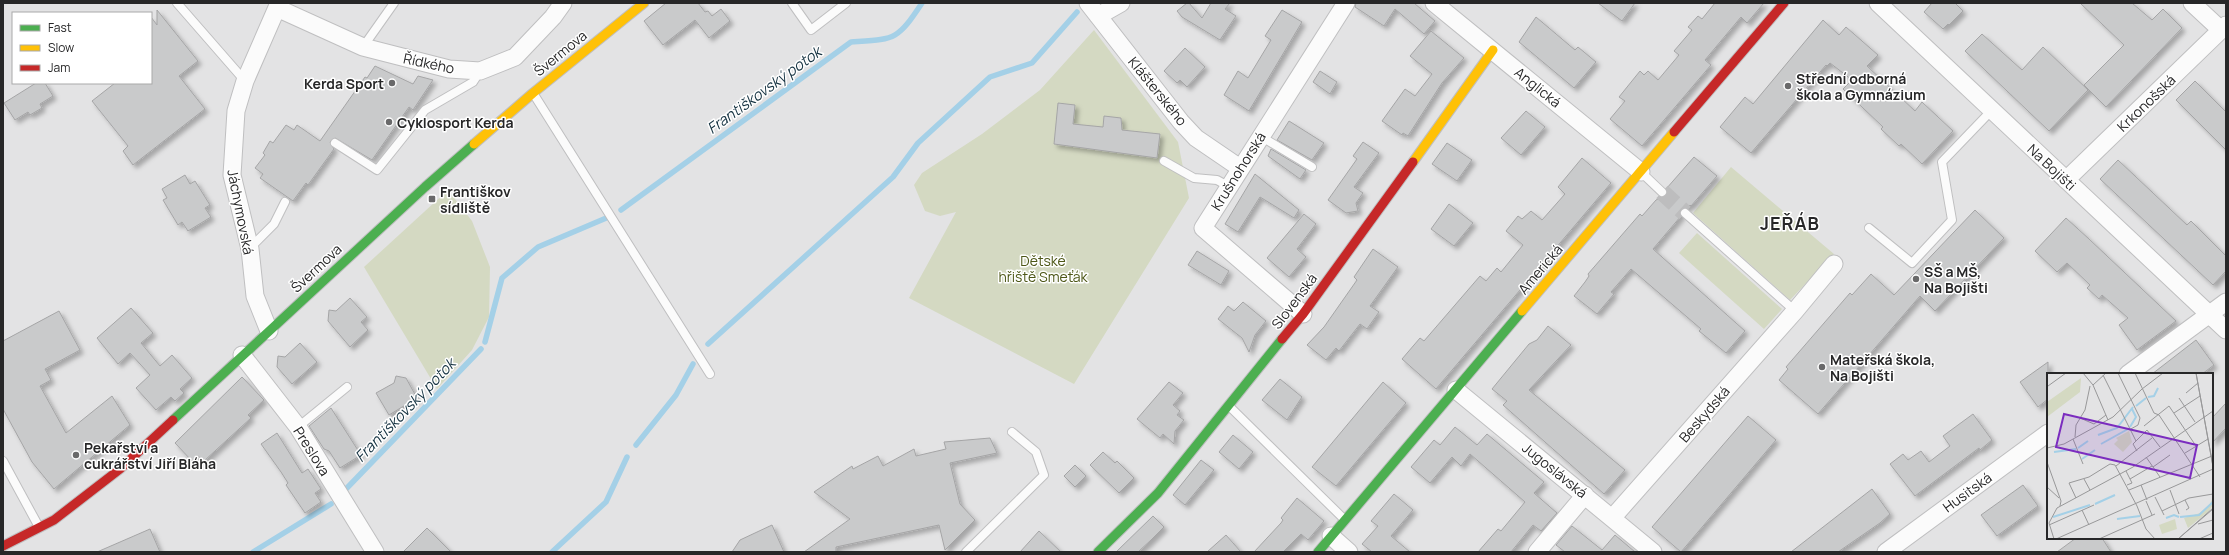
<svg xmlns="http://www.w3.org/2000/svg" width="2229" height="555" viewBox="0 0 2229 555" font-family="Manrope,sans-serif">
<defs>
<filter id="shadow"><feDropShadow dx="3.5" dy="3.5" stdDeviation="2" flood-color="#0004"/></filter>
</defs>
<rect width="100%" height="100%" fill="#e3e3e4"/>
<path fill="#d4d9c2" d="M1094 30 1178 142 1189 198 1074 384 909 298 956 212 940 216 925 211 914 185 922 173 982 134 1040 90Z
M1731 167 1834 254 1790 300 1693 213Z
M448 190 472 221 490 267 489 317 472 350 437 389 364 267Z
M1697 233 1782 309 1764 329 1679 253Z"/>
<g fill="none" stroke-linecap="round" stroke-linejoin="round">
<path stroke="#a4d0e7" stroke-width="5.5" d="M621 210 851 42C895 39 897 41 922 3
M485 342 502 278 538 247 611 216
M708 344 893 177 918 143 990 77 1032 63 1077 12
M636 445 676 395 693 364
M346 489 481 349
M253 552 331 504
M552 552 606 502 627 457"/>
</g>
<path fill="#c9cacb" stroke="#a5a5a6" filter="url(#shadow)" d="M666 3H698L705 12 708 11 712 16 721 9 730 21 709 38 695 20 663 45 644 21Z
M1187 3H1189L1202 18 1211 3H1230L1225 9 1236 16 1220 40 1182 17 1177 11Z
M1356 3H1414L1435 21 1424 34 1395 9 1384 26 1355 7Z
M1598 3H1635L1622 21Z
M1715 3H1764L1747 23 1741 17 1705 60 1711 65 1642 146 1610 119 1625 101 1619 97 1640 71 1644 75 1648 71 1658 80 1679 55 1674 51 1692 30 1688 27 1698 16 1702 19Z
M1932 3H1955L1963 11 1949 25 1948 24 1943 29 1924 12Z
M2080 3H2132L2152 20 2163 9 2182 28 2106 107 2084 85 2124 45Z
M157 10 198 61 179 76 205 109 133 165 123 151 128 146 92 101 115 83H151V17L157 25Z
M1282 10 1302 22 1249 111 1224 95 1238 71 1248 78 1271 40 1265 36Z
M1536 17 1575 50 1578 47 1596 62 1574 88 1519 42Z
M1823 20 1839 35 1846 27 1878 55 1867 66 1915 111 1922 102 1953 131 1922 164 1901 144 1899 146 1881 129 1883 127 1843 89 1852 80 1830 63 1827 66 1826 65 1751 153 1720 127 1745 97 1753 104Z
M1431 31 1464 58 1442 83 1408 136 1403 133 1402 135 1382 121 1405 89 1415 96 1432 74 1410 56Z
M1982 34 2022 70 2043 47 2088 90 2049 131 1965 51Z
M1185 48 1205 67 1187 87 1180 80 1177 83 1164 71Z
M375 66 413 84 418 76 433 80 413 110 409 107 372 160 335 138 330 142 334 149 308 185 306 183 293 201 260 178 263 174 255 168 265 155 263 153 270 141 273 143 286 125 294 130 297 125 320 141 365 77 367 78Z
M1320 71 1337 82 1330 94 1313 82Z
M2195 81 2226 112V150L2176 100Z
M36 83H45L53 96 40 104 42 108 30 115 28 112 15 120 4 103Z
M1058 103 1075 105 1073 124 1103 127 1104 116 1121 118 1122 130 1160 134 1157 158 1054 144Z
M1526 111 1545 127 1521 155 1501 138Z
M1289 121 1324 143 1312 160 1277 140Z
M1363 142 1379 153 1354 187 1363 193 1356 203 1358 211 1346 213 1328 200 1357 159 1353 156Z
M1447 143 1472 160 1457 181 1432 164Z
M1271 149 1306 170 1300 179 1268 156Z
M1694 157 1717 176 1691 206 1690 205 1687 208 1681 210V216L1653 249 1745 331 1726 353 1699 331 1701 329 1631 269 1611 292 1614 294 1597 314 1574 296 1585 282 1589 276 1588 274 1640 214 1642 216 1656 200 1666 195V189Z
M1582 158 1611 183 1436 389 1402 359 1420 338 1424 341 1480 276 1486 281 1497 268 1501 272 1523 245 1506 231 1518 216 1522 219 1531 211 1542 220 1565 194 1558 187Z
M2118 160 2187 225 2191 221 2226 256V271L2213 285 2100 179Z
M1255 174 1299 210 1294 218 1260 197 1238 232 1225 224Z
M185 175 190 184 195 181 210 205 205 208 211 217 188 231 182 222 178 225 163 200 167 198 162 189Z
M1449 204 1473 223 1454 246 1431 229Z
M1975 210 2004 238 1935 311 1920 296 1818 414 1779 380 1788 369 1786 367 1850 293 1852 295 1871 274 1894 295Z
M1304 214 1316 224 1297 249 1306 257 1289 277 1267 258Z
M2066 218 2089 239 2176 321 2137 350 2119 325 2128 318 2102 295 2099 299 2087 288 2090 285 2067 263 2057 272 2035 251Z
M1373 249 1398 267 1370 306 1379 312 1367 329 1360 324 1339 351 1336 348 1326 360 1307 345 1324 327 1357 280 1354 277Z
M1197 251 1229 271 1221 285 1188 265Z
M350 298 367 317 361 322 368 330 350 347 328 321 329 310 336 311Z
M1243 302 1266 321 1255 335 1249 352 1242 338 1218 319 1228 306 1234 311Z
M131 308 153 333 141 343 160 366 172 355 192 378 180 389 184 393 175 401 171 397 156 410 136 388 150 375 130 353 118 364 97 338Z
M59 311 80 350 45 369 51 380 40 386 66 433 112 396 130 425 54 489 32 462 3 409V341Z
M1548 326 1571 345 1529 390 1625 470 1604 494 1503 405 1507 401 1492 389 1529 344 1537 340Z
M2196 340 2214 365 2202 374H2152Z
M300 343 317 362 292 384 277 367 278 356 285 357Z
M2048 362V399L2038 407 2020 382Z
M396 376 406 378 417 398 389 415 376 393 394 383Z
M242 377 264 400 248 415 251 418 204 461 198 456 192 461 175 443Z
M1280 379 1302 397 1287 420 1262 400Z
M1169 382 1183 393 1173 405 1180 411 1177 415 1184 420 1175 431 1174 444 1163 434 1160 438 1137 419Z
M1383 382 1406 403 1336 486 1312 467Z
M2226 403V428L2212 443V418Z
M331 408 361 455 340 468 329 451 324 449 309 426Z
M1973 414 1992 440 1980 450 1979 448 1915 496 1890 464 1903 454 1908 460 1921 451 1929 462 1950 446 1943 436Z
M1748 416 1776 440 1681 552 1652 527Z
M1455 427 1477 445 1487 434 1544 482 1534 493 1557 513 1541 531 1533 525 1511 552H1478L1498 529 1501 531 1525 502 1470 454 1461 466 1452 457 1430 483 1411 467 1434 440 1440 445Z
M277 433 302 473 308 469 321 489 315 493 321 502 305 513 286 485 288 483 281 472 261 444Z
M1233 435 1253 452 1239 469 1219 452Z
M990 438 997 453 950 463 960 504 975 520 945 550 939 525 836 547V552H804L850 519 814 492 852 466 853 469 878 456 883 466 914 449 916 456 946 449 944 442Z
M1103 452 1115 463 1117 461 1134 478 1119 493 1090 465Z
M1201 460 1214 470 1185 505 1173 495Z
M1075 465 1086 476 1075 487 1064 476Z
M2023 485 2038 506 1997 536 1981 515Z
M1872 489 1890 514 1880 523 1838 552H1791Z
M1394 494 1413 510 1391 536 1410 552H1372L1362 544 1378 526 1371 521Z
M1297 498 1324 521 1308 540 1301 534 1283 552H1254L1281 523 1283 520 1281 518Z
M1153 516 1164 527 1151 540 1138 552H1116Z
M772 525 784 552H732L740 540Z
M1572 526 1602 550 1615 535 1635 552H1565L1556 545Z
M427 528 451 552H403Z
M150 529 160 552H97Z
M1039 531 1061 552H1020Z
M1226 535 1241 552H1207Z
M2076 538H2102L2111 552H2057Z"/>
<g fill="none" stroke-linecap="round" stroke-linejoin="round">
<path stroke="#bdbdbe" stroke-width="17" stroke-dasharray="17 8" stroke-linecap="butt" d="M1662 192 1685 213"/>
<defs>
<path id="lane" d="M177 3 245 81
M792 3 811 30 846 3
M363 47 394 3
M533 93 710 374
M1260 136 1312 167
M335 143 377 170 425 110 473 82 480 71
M1164 161 1194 178 1217 180 1228 186
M1642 173 1662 192
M1685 213 1795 311
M1869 228 1912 263 1952 220 1942 162 1992 110
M250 248 274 224 285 202
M1229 406 1344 519
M298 427 347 387
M3 461 39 527
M966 552 1044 475 1036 452 1012 432"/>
<path id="street" d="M1088 3 1181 122 1196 138 1240 168
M1434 3 1641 172
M1878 3 2226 330
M2192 3 2221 30
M277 8 363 47 449 69 480 71 515 57 553 17 563 3
M1098 16 1121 3
M2066 180 2226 25
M1303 314 1203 228 1346 3
M269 331 255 296 250 249 232 175 236 111 245 81 279 3
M242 355 298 427 375 552
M2128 374 2226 302
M1456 390 1653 552
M1613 517 1795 311 1834 264
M1331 536 1349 552
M1537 552 1585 495
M1886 552 2048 433"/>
<path id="fast" d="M173 420 425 187 474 144
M1098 552 1158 493 1282 339
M1318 552 1522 311"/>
<path id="slow" d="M474 144 533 93 644 3
M1413 162 1493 50
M1522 311 1674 132"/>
<path id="jam" d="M1674 132 1784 3
M1282 339 1303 314 1413 162
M3 546 54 520 120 469 173 420"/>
</defs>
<use href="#lane" stroke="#bfbfc0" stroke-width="10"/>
<use href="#street" stroke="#bfbfc0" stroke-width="19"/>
<use href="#fast" stroke="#bfbfc0" stroke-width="11"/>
<use href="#slow" stroke="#bfbfc0" stroke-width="11"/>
<use href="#jam" stroke="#bfbfc0" stroke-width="11"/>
<use href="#lane" stroke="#fbfbfb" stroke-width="8"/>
<use href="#street" stroke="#fbfbfb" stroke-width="17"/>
<use href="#fast" stroke="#4caf50" stroke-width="9"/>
<use href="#slow" stroke="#ffc107" stroke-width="9"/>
<use href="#jam" stroke="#c62828" stroke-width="9"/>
</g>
<g fill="#69696a" stroke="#fff" stroke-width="1.5">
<circle cx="392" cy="83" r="4"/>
<circle cx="1788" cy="86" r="4"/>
<circle cx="389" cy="122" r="4"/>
<rect x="428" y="195" width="8" height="8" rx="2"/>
<circle cx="1916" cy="279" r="4"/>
<circle cx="1822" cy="367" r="4"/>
<circle cx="76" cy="455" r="4"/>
</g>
<g text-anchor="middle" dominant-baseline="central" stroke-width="3" stroke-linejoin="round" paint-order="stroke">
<g font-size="14" fill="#272728" stroke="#fff">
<text transform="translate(560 53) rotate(-39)">Švermova</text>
<text transform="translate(429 63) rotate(12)">Řídkého</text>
<text transform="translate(1538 87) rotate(39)">Anglická</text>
<text transform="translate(1158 91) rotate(51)">Klášterského</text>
<text transform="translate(2146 103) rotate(-44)">Krkonošská</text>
<text transform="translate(2052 167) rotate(43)">Na Bojišti</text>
<text transform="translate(1238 171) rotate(-58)">Krušnohorská</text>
<text transform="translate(241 212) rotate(79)">Jáchymovská</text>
<text transform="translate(316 268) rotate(-43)">Švermova</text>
<text transform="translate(1540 269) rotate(-50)">Americká</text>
<text transform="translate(1294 301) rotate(-53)">Slovenská</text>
<text transform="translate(1704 414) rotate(-49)">Beskydská</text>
<text transform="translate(312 451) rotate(58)">Preslova</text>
<text transform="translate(1555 470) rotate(39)">Jugoslávská</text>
<text transform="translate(1967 492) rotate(-36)">Husitská</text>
</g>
<g font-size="14" font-weight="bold" fill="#272728" stroke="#fff" text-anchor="start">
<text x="1796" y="78">Střední odborná<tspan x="1796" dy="16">škola a Gymnázium</tspan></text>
<text x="384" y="83" text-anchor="end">Kerda Sport</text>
<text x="397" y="122">Cyklosport Kerda</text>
<text x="440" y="191">Františkov<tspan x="440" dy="16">sídliště</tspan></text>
<text x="1924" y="271">SŠ a MŠ,<tspan x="1924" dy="16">Na Bojišti</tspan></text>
<text x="1830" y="359">Mateřská škola,<tspan x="1830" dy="16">Na Bojišti</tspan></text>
<text x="84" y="447">Pekařství a<tspan x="84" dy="16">cukrářství Jiří Bláha</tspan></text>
</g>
<g font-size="14" fill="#4d5717" stroke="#fff">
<text x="1043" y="260">Dětské<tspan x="1043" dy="16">hřiště Smeťák</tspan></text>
</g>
<g font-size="15" font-style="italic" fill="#153241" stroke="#fff">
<text transform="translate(764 90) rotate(-36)">Františkovský potok</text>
<text transform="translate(405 410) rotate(-46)">Františkovský potok</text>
</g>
<g font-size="18" font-weight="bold" letter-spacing="1" fill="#272728" stroke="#fff">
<text x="1790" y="223">JEŘÁB</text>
</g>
</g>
<g transform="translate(2047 373)">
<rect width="166" height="166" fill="#e3e3e4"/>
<path d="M34 5 33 19 0 44V29ZM82 58 85 69 76 79 67 71 71 67 69 65ZM166 124V132L162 138 141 155 137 145 153 140 163 131ZM128 146 130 156 115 161 112 152Z" fill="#d4d9c2"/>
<path fill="none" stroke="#a4d0e7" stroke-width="2" d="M101 24 107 23 111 15M89 33 99 25M83 54 89 44 85 36M51 62 70 55 86 34M54 71 81 56M31 75 41 68M7 79 29 76M35 86 48 77M48 131 68 122M6 144 43 132M133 144 152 142 166 129M119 145 127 142 132 144M70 146 93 143"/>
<path fill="none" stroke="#989899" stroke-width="1" d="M36 0 46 12 61 47M71 0 93 45 91 52 82 57M88 0 107 40 112 42 153 104M149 0 166 93M149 0 166 94M56 2 89 68M46 12 59 0M1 13 19 0M139 20 151 10M132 25 148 49M127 40 153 23M33 45 47 51 59 42M97 53 122 33 149 73M28 64 29 52 38 37 43 13M26 66 36 91M0 75 17 71 66 44 95 16 116 0M90 78 86 71 100 57 113 74M138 80 161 66M99 84 113 104M0 89 14 128 13 133M69 93 105 65M106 94 123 82M79 98 85 110 80 112M37 106 43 117M83 106 105 93M94 112 100 127M0 114 12 125M82 117 165 83M123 117 132 141M108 124 117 142M29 125 22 110 42 104 63 91 68 92 90 133 99 156 108 166M138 127 142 135 139 137M99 128 105 142M35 137 42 152M115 138 142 125 166 121M151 151 166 147M2 152 47 132M7 166 2 150 10 135 86 94 166 38M9 166 166 96M52 166 108 141M131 166 166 136M131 166 166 135M152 166 166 160"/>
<path fill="#7b2cbf" fill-opacity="0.15" stroke="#7b2cbf" stroke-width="2" d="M17 41 150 72 143 105 9 74Z"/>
<rect width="166" height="166" fill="none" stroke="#272728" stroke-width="2"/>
</g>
<rect width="2229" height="555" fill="none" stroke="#272728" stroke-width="8"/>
<rect x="12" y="12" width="140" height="72" fill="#ffffff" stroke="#a9a9a9"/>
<rect x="20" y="25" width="20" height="6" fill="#4caf50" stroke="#a9a9a9"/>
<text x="48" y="32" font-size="12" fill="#272728">Fast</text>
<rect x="20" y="45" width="20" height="6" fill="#ffc107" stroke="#a9a9a9"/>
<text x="48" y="52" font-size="12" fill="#272728">Slow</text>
<rect x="20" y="65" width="20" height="6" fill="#c62828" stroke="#a9a9a9"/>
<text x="48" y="72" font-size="12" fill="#272728">Jam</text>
</svg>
